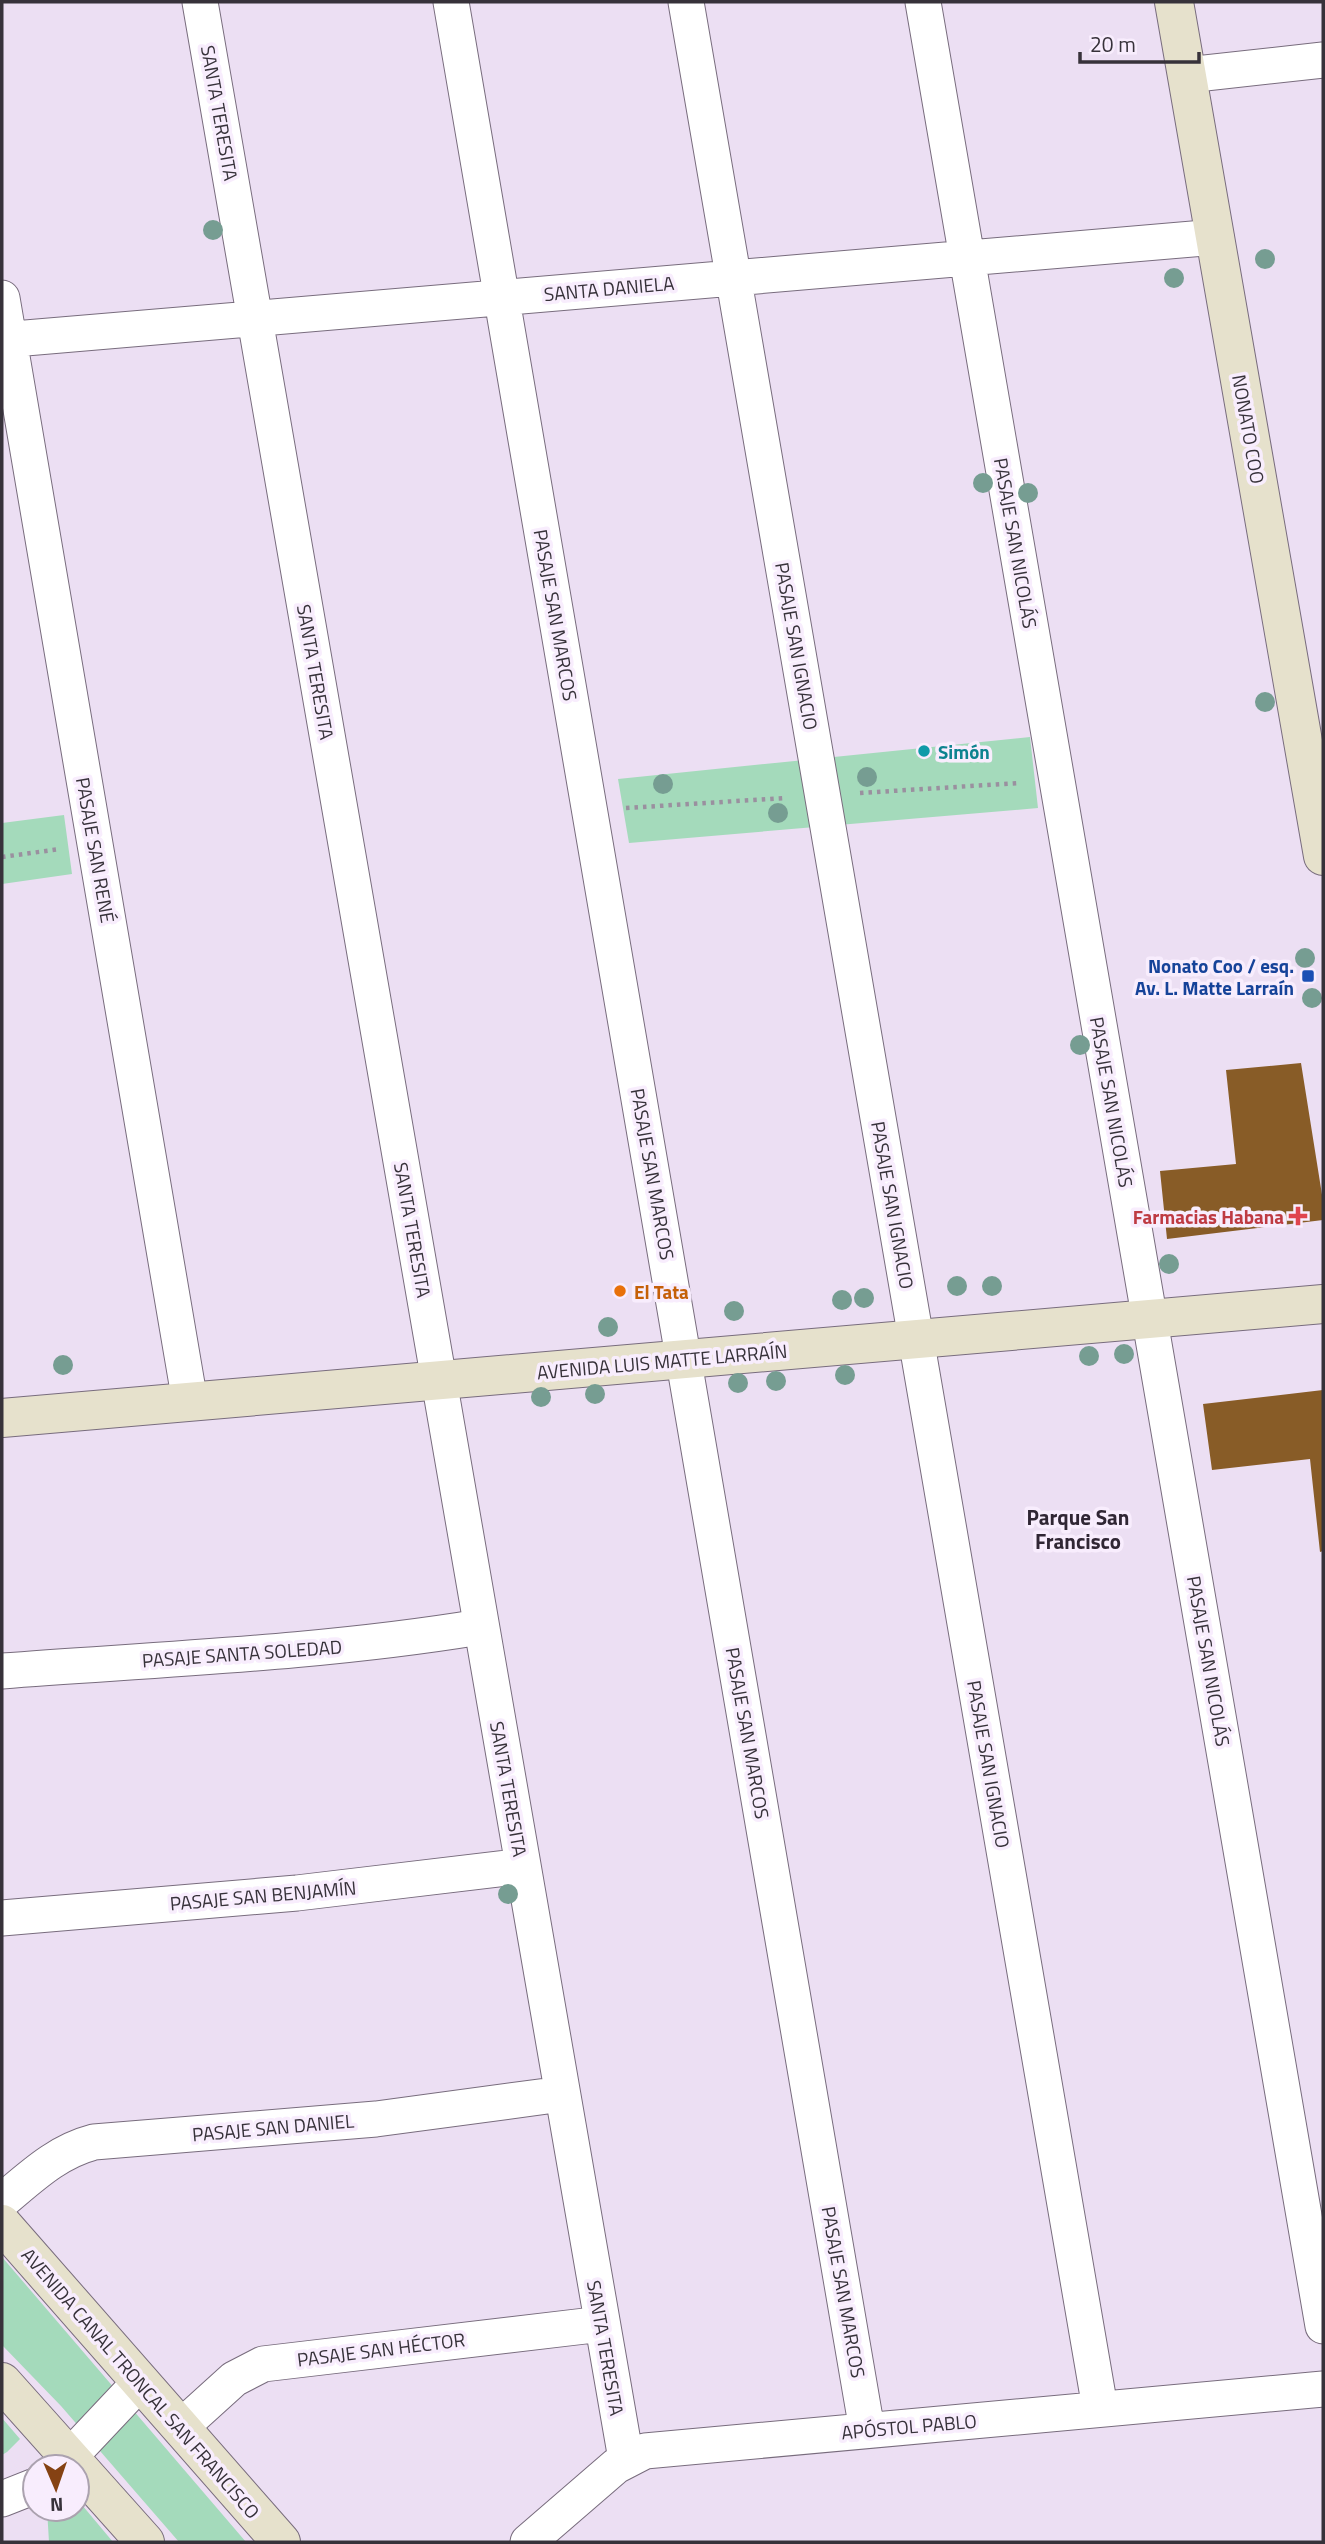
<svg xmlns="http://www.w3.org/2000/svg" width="1325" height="2544" viewBox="0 0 1325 2544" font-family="'Titillium Web',sans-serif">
<rect width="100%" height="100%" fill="#ecdff3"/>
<path fill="#a4dabb" d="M1030 737 1038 808 629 843 618 779Z
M64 815 72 874 2 884V823Z
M2 2257 246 2542H179L61 2406 2 2345Z
M2 2418 20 2439 7 2452 2 2455Z
M77 2499 113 2542H49L47 2509H77Z"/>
<path fill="#885c27" d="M1301 1063 1323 1201V1220L1167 1239 1160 1171 1236 1164 1226 1070Z
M1323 1390V1551L1320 1552 1310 1459 1212 1470 1203 1404Z"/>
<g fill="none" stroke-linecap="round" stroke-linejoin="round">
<defs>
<path id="street" d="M200 2 626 2459
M451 2 867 2430
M686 2 1100 2408
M923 2 1323 2326
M1187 75 1323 60
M2 298 190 1402
M2 340 1216 237
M2 1671C162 1659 322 1653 480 1627
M2 1918 297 1893 523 1866
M2 2201C31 2177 56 2152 94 2142L376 2119 562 2094
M181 2427 234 2379 263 2364 602 2324
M60 2467 141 2381
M2 2499 35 2486
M528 2542 616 2466 645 2451 1323 2389"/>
<path id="secondary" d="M1174 2 1323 856
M2 1418 1323 1304
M2 2224 281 2542
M2 2382 145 2542"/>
</defs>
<use href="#street" stroke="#786c7d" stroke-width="37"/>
<use href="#secondary" stroke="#786c7d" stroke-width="40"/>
<path stroke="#9a909f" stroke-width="4.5" stroke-dasharray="3.5 5" stroke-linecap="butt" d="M860 793 1019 783
M626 808 785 798
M2 857 60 849"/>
<use href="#street" stroke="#fff" stroke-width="35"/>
<use href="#secondary" stroke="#e6e1cc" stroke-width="38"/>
</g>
<g fill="#769d92">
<circle cx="213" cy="230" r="10"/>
<circle cx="1265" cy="259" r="10"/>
<circle cx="1174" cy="278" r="10"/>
<circle cx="983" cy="483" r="10"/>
<circle cx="1028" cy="493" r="10"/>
<circle cx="1265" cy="702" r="10"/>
<circle cx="867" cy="777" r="10"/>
<circle cx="663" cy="784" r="10"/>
<circle cx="778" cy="813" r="10"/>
<circle cx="1305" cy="958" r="10"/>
<circle cx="1312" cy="998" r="10"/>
<circle cx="1080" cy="1045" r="10"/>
<circle cx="1169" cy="1264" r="10"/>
<circle cx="957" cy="1286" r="10"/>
<circle cx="992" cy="1286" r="10"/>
<circle cx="864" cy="1298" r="10"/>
<circle cx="842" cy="1300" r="10"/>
<circle cx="734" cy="1311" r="10"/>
<circle cx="608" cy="1327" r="10"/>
<circle cx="1124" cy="1354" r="10"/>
<circle cx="1089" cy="1356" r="10"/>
<circle cx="63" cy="1365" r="10"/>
<circle cx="845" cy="1375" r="10"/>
<circle cx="776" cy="1381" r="10"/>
<circle cx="738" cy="1383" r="10"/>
<circle cx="595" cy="1394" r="10"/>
<circle cx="541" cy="1397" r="10"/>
<circle cx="508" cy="1894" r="10"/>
</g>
<circle fill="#0f9aa8" stroke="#f8edfd" stroke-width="2.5" cx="924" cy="751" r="7"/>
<rect fill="#1a4fb4" stroke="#f8edfd" stroke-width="2.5" x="1301" y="969" width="14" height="14" rx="3.5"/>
<path fill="#e0444e" stroke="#f8edfd" stroke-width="2.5" d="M1294.5 1205.5h7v7h7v7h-7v7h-7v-7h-7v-7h7z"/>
<circle fill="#e8710a" stroke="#f8edfd" stroke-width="2.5" cx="620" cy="1291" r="7"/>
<g text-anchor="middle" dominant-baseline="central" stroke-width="7" stroke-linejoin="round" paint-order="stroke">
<g font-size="19" fill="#37323a" stroke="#f8edfd">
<text transform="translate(220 113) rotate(80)">SANTA TERESITA</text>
<text transform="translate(609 288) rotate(-5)">SANTA DANIELA</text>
<text transform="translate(1249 429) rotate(80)">NONATO COO</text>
<text transform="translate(1016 543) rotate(80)">PASAJE SAN NICOLÁS</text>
<text transform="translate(556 615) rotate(80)">PASAJE SAN MARCOS</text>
<text transform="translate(797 646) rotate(80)">PASAJE SAN IGNACIO</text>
<text transform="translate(316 672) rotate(80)">SANTA TERESITA</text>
<text transform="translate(96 850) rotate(80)">PASAJE SAN RENÉ</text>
<text transform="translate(1112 1102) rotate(80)">PASAJE SAN NICOLÁS</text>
<text transform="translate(653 1174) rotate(80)">PASAJE SAN MARCOS</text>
<text transform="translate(893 1205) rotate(80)">PASAJE SAN IGNACIO</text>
<text transform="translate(413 1230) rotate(80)">SANTA TERESITA</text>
<text transform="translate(662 1361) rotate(-5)">AVENIDA LUIS MATTE LARRAÍN</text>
<text transform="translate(242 1653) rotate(-4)">PASAJE SANTA SOLEDAD</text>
<text transform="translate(1209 1661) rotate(80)">PASAJE SAN NICOLÁS</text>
<text transform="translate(748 1733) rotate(80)">PASAJE SAN MARCOS</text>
<text transform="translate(989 1764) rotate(80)">PASAJE SAN IGNACIO</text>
<text transform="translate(509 1789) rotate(80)">SANTA TERESITA</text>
<text transform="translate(263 1895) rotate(-5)">PASAJE SAN BENJAMÍN</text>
<text transform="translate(273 2127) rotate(-5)">PASAJE SAN DANIEL</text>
<text transform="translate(844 2292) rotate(80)">PASAJE SAN MARCOS</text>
<text transform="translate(606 2348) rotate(80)">SANTA TERESITA</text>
<text transform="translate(381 2349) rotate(-7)">PASAJE SAN HÉCTOR</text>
<text transform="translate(141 2383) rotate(49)">AVENIDA CANAL TRONCAL SAN FRANCISCO</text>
<text transform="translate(909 2426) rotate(-5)">APÓSTOL PABLO</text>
</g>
<g font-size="19" font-weight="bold" fill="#0d838f" stroke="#f8edfd" text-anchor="start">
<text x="938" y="751">Simón</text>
</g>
<g font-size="19" font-weight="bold" fill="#164399" stroke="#f8edfd" text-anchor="end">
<text x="1294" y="965">Nonato Coo / esq.<tspan x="1294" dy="22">Av. L. Matte Larraín</tspan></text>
</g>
<g font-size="19" font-weight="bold" fill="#be3a42" stroke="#f8edfd" text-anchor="end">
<text x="1284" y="1216">Farmacias Habana</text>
</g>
<g font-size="19" font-weight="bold" fill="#c56008" stroke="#f8edfd" text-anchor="start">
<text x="634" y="1291">El Tata</text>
</g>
<g font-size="21" font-weight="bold" fill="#302634" stroke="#f8edfd">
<text x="1078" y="1517">Parque San<tspan x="1078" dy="24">Francisco</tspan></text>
</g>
</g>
<rect width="1325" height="2544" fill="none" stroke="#37323a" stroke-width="7"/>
<g transform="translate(56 2488) rotate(178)"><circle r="33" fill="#f8edfd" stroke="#aba2af" stroke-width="2"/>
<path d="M0-5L12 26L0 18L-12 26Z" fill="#854213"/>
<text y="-10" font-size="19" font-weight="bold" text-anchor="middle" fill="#37323a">N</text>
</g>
<path d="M1080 52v10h119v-10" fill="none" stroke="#37323a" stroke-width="3.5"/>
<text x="1090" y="52" font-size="21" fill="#37323a" stroke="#f8edfd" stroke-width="5" paint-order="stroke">20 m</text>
</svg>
